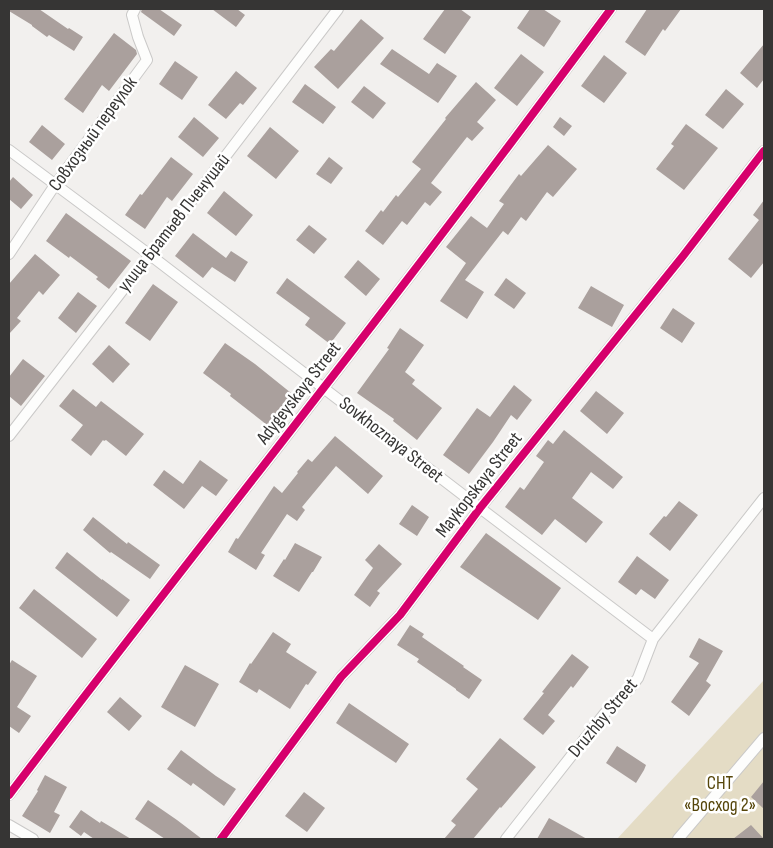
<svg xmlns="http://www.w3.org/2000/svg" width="773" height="848" viewBox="0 0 773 848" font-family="'Sofia Sans Condensed',sans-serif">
<rect width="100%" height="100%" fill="#f2f0ee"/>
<path fill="#e4dcc5" d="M764 680V839H617Z"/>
<path fill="#aaa09d" d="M9 9H39L68 29 69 28 83 37 74 51 49 35 47 37 32 26V25L9 11Z
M142 9H159L182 25 174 36 141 12Z
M212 9H237L245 15 236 27Z
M445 9H460L471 17 445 54 423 39Z
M530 9H543L561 21 544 47 517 28Z
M647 9H681L665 31 663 29 645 56 625 42Z
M361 19 384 38 338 89 314 67 331 49 334 51Z
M114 33 136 50 137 54 109 91 102 85 83 113 64 99Z
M764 44V79L757 88 740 73Z
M392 49 429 74 437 63 457 76 438 103 380 64Z
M521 54 544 72 517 106 494 88Z
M604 55 627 73 604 103 581 86Z
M175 61 198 77 182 100 159 84Z
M236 71 257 88 243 105 240 103 226 119 208 105Z
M476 82 496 100 477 122 484 128 472 141 467 137 431 183 442 192 430 206 425 202 407 225 402 221 383 245 365 231 381 210 383 212 396 195 398 197 421 169 412 162 446 119 445 118Z
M305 84 336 107 323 124 292 102Z
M364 86 386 103 373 119 351 102Z
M726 89 744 104 723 129 705 115Z
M194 117 219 138 203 157 178 137Z
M560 117 572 126 564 136 553 127Z
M686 124 718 148 684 190 656 169 674 146 671 144Z
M42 125 65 144 52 160 29 142Z
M270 127 299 151 276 179 247 156Z
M548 145 577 169 553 197 547 192 526 221 521 217 508 235 503 231 465 280 484 292 467 319 440 301 466 263 446 247 471 216 487 228 504 204 499 201 519 174 521 176Z
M171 157 193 174 172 201 167 197 145 229 125 215 140 194 142 195Z
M329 157 343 168 331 184 316 174Z
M13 177 33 195 21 209 9 199V182Z
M224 191 253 215 236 236 207 213Z
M764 200V262L751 278 728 259 759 220 753 215Z
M66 213 131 261 109 289 96 279 98 277 70 256 69 258 46 241Z
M309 225 327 239 314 254 296 240Z
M193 233 226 258 231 251 248 262 235 282 212 267 203 278 175 256Z
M35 254 60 275 43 295 39 291 17 318 21 321 9 334V284Z
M358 260 380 279 366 296 344 277Z
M287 278 346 323 330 344 305 325 310 318 276 293Z
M506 278 526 293 514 309 494 295Z
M153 284 178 302 150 341 125 323Z
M591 286 624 305 612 327 578 308Z
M78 292 97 306 76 333 58 318Z
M673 308 695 323 682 343 660 328Z
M400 328 424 345 405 372 415 380 412 384 442 408 417 440 393 421 394 419 357 393 389 349 387 348Z
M225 343 255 364 301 401 276 432 230 396 231 394 203 373Z
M109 345 130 364 113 383 92 364Z
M23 359 45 376 21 406 9 396V377Z
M514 385 532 400 517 420 511 415 493 442 469 474 443 455 477 408 490 417Z
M73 389 96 407 101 401 144 434 126 456 106 440 104 441 103 440 91 456 71 440 83 425 59 406Z
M596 391 624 413 607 434 580 411Z
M564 430 623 477 613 489 591 472 572 498 603 522 586 543 555 519 542 535 505 507 520 487 524 490 544 462 536 456 548 440 553 444Z
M335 436 383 476 368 494 336 466 302 507 305 510 297 521 287 514 261 553 265 555 256 570 228 552 236 538 238 539 274 486 282 493 298 473 297 472 308 459 312 462Z
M200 460 228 480 216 496 202 486 184 509 153 485 164 470 183 484Z
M679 501 698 515 670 551 649 534 664 516 666 517Z
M412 505 429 517 417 536 399 524Z
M93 517 127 544 128 542 160 565 150 579 111 552 110 553 83 530Z
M486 533 561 588 538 620 460 567Z
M295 543 322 557 313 572H312L299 592 273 576 284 559 285 560Z
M379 544 402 564 377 591 380 593 370 607 354 595 373 568 365 560Z
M67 552 102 580V579L130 600 117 617 55 568Z
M637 556 669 580 655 599 641 589 636 595 618 582Z
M34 589 97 639 82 658 19 608Z
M410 625 424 634 422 637 464 666 463 667 482 680 469 699 456 690V689L417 662 419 659 397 645Z
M273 632 291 644 286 652 317 672 308 685 306 684 290 709 259 689 257 693 239 682 250 663 251 664Z
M699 638 723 651 706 681 711 685 689 716 671 702 699 663 689 657Z
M572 654 589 667 573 688 571 686 548 715 555 721 543 735 523 719 544 693 542 692Z
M12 660 37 676 17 707 31 716 19 733 9 726V665Z
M185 665 219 684 195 727 161 707Z
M120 697 142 716 129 731 107 712Z
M349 703 409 744 396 763 336 723Z
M500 738 536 767 501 808 500 807 473 839H444L456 825 451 821 478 789 466 779Z
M617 746 646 765 644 770 636 783 606 763Z
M181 750 216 776 236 789 224 806 193 783 191 786 167 769Z
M45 775 67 787 54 812 60 815 50 833 22 816 38 791 37 790Z
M764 781V809L751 797Z
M304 792 325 808 307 832 285 816Z
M148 800 177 820 202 839H165L135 819Z
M81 810 100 823 101 821 131 839H94L84 832 81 836 69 827Z
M549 818 587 839H537Z
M751 825 764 839H733Z"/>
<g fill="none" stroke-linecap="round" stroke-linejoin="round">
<defs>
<path id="minor" d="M9 150 150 255 480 508 653 639
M9 254 55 185 147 60 138 37 132 15 135 9
M9 436 150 255 338 9
M9 795C112 659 218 525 322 390 420 264 516 137 611 9
M9 825 33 839
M221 839 341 677 400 615 480 508 683 256 764 151
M506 839 605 713 627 692 638 678 653 639 764 498
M678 839 764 738"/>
</defs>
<use href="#minor" stroke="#cac9c8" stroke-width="12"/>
<use href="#minor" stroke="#fdfdfc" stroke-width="10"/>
<defs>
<path id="cycleway" d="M9 795C112 659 218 525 322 390 420 264 516 137 611 9
M221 839 341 677 400 615 480 508 683 256 764 151"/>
</defs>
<use href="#cycleway" stroke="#fff" stroke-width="11"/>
<use href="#cycleway" stroke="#d6006c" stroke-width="8"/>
</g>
<g text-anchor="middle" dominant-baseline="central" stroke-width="5" stroke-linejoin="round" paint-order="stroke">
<g font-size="19" fill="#363534" stroke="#fff">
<text transform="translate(93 134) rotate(-54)">Совхозный переулок</text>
<text transform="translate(174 223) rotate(-52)">улица Братьев Пченушай</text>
<text transform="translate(299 393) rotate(-52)">Adygeyskaya Street</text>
<text transform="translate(391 440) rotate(38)">Sovkhoznaya Street</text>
<text transform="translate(479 485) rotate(-52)">Maykopskaya Street</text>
<text transform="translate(603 718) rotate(-50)">Druzhby Street</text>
</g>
<g font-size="19" fill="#56460a" stroke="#fff">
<text x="720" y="783">СНТ<tspan x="720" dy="22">«Восход 2»</tspan></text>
</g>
</g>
<rect width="773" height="848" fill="none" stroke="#363534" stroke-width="20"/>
</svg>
